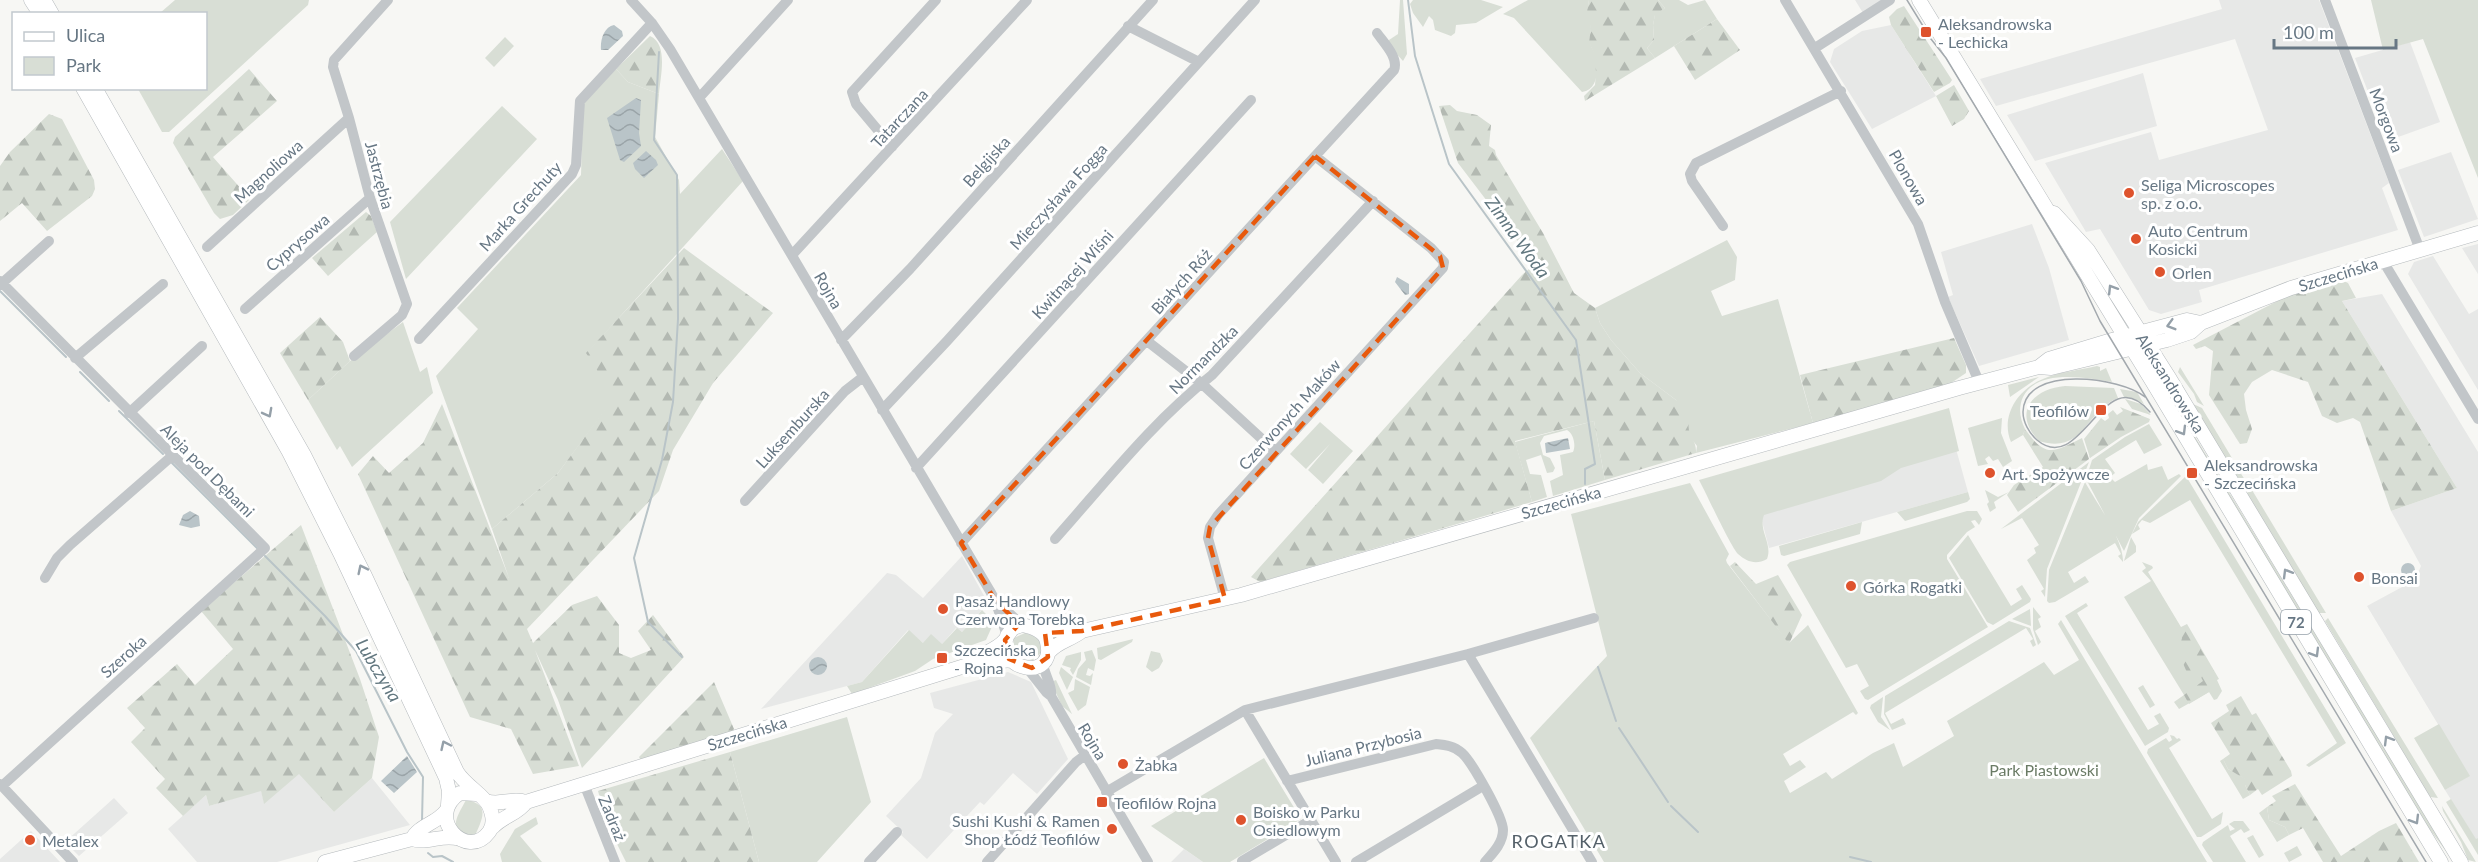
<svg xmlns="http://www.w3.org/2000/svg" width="2478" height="862" viewBox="0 0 2478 862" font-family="Lato,sans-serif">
<defs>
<pattern id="forest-firs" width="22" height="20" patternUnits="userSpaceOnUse" patternTransform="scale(1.5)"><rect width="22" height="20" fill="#d8ded5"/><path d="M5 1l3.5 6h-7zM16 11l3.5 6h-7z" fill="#b3b9b2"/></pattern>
<pattern id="water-waves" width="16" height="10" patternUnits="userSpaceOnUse" patternTransform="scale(1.5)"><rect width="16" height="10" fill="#b9c4c8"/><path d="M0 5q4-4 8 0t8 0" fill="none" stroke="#9aa4a8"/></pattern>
</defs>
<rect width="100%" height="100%" fill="#f7f7f4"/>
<path fill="#e7e8e7" d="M1855 0H1882L1863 13Z
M2219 0H2319L2389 183 2382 188 2398 230 2199 290 2202 302 2161 314 2149 310 2100 229 2086 232 2045 163 2151 132 2159 160 2268 130 2235 39 1996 106 1980 79 2222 9Z
M1891 25 1936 96 1872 129 1830 62 1834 49 1862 31Z
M2410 42 2440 122 2387 141 2355 58Z
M2143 73 2157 126 2035 161 2007 115Z
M2451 152 2478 219 2424 237 2398 170Z
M2032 224 2049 268 2069 340 1979 366 1948 297 1953 295 1941 252Z
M2478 244V274L2462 248Z
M2433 256 2469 314 2478 309V390L2408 274 2414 262Z
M2382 294 2478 452V838L2476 840 2445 790 2469 776 2367 606 2415 580 2421 566 2391 511 2457 488 2342 301Z
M1956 449 1968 492 1769 548 1758 506Z
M962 556 988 603 962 632 956 628 942 644 923 643 908 630 862 682 761 709 887 573 896 575 923 598Z
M1008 672 1031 682 1068 759 1037 794 1013 773 984 805 980 802 927 859 901 835 903 832 886 816 921 778 935 733 953 714 934 708 930 693Z
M299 773 334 812 372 778 410 825 277 862H197L168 829 206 795 209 806 261 790 264 803Z
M114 798 128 813 79 856 65 842Z
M31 831 60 862H0V859Z
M1184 849 1203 862H1171Z"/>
<path fill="#d8ded5" d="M175 0H309L308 5 169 132H162L138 89 206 88V14L160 13Z
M1400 0H1403L1407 54 1403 61 1386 42 1398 34Z
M1413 0H1481L1503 7 1476 23 1456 25 1455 33 1451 36 1435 30 1433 20 1429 16 1423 27 1413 13 1410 4Z
M1528 0H1589C1587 11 1591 18 1591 29 1591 34 1589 39 1590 43 1591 48 1595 52 1596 57 1598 72 1598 89 1582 92L1514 18 1503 14Z
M1658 0H1679L1688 5 1705 0 1717 19 1655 58 1647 48 1654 40 1653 25 1655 14 1665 8Z
M2371 0H2478V178L2423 39 2383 50Z
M505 37 514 46 494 67 485 58Z
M616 69 628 82 659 94 655 137 679 180 680 194 722 149 743 181 587 353 615 397 558 473 492 529 436 376 478 329 457 308 581 175 583 104Z
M502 106 537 139 406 279 390 222Z
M1727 240 1737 257 1735 280 1711 291 1722 316 1778 299 1813 423 1696 453 1697 446 1690 437 1676 400 1640 373 1611 340 1600 323 1595 308Z
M403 322 420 372 427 367 433 393 352 467 340 446 337 450 308 400 350 361Z
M2097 366 2100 367V371L2106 368 2112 382C2086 378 2038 368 2023 397 2018 408 2020 419 2025 429L2023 435 2011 442C2000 416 2018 389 2043 379 2059 372 2080 370 2097 366Z
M2180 367 2204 406 2197 402 2194 394 2178 372Z
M2039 377 2010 397 2008 385Z
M2065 386 2114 388 2118 398C2085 411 2084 455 2039 441 2012 413 2032 389 2065 386Z
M2120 389 2137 392 2144 404 2134 399 2124 397Z
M2125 399 2141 404 2151 415 2132 409Z
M2193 404 2202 408 2232 458 2226 459Z
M2177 407 2454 862 2425 823 2175 409Z
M1949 408 1959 451 1901 468 1881 481 1764 515C1758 530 1773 544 1767 559 1756 565 1747 562 1738 554 1731 547 1707 495 1699 480Z
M2002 418 2001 433 2012 461 2003 467 1998 459 1993 461 1989 456 1985 459 1988 464 1978 466 1968 428Z
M1594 421 1605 480 1553 496 1550 481 1563 475 1560 455 1573 452C1576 446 1574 434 1567 430L1544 436 1540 443 1543 455 1550 458 1555 468 1553 472 1547 473 1541 455 1526 460 1530 474 1541 475 1547 497 1532 502 1515 442Z
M1320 422 1353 451 1323 484 1308 470 1330 444 1306 469 1290 454Z
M2149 424 2162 445 2144 454 2136 440 2105 459 2115 473 2110 477 2115 482 2147 464 2148 470 2162 466 2168 480 2179 474 2181 476 2139 518 2124 551 2086 479 2092 460 2125 437Z
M2089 462 2047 569 2045 597 2041 591 2044 589 2027 560 2036 553 2034 548 2039 545 2022 518 2001 529Z
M2234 463 2251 489 2247 491 2231 467Z
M2186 476 2346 743 2309 767 2306 765 2337 743 2190 500 2150 523 2142 520 2138 525 2140 529 2132 534 2138 522Z
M2085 482C2096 502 2124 540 2123 562L2118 556 2121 554 2115 543 2068 572 2074 583 2085 576 2089 582 2055 602 2049 603 2047 601 2049 570Z
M1690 483 1729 554 1726 560 1727 563 1789 643 1808 625 1858 713 1856 715 1853 712 1783 754 1790 766 1800 760 1806 767 1784 781 1790 793 1826 772 1832 779 1873 753 1894 743 1903 767 1954 736 1947 721 2044 662 2054 675 2079 660 2058 624 2061 620 2207 862H1604L1530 738 1607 656 1571 514Z
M1985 490 1998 497 2009 492 1994 502 1996 508 1990 512 1987 504 1989 502Z
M2252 490 2326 613H2319L2247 493Z
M1968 492 1970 499 1967 502 1905 521 1897 512Z
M1967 511H1977L1982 519 1979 525 1975 520 1971 521 1975 527 1967 532 1947 555V559L1988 627 1868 700 1865 699 1860 691 1869 686 1857 664 1846 668 1787 565 1790 562Z
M1862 522 1860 534 1784 556 1781 555 1779 546Z
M1968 535 2011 606 2022 599 2016 589 2022 585 2031 599 2030 602 1993 625 1987 622 1949 558Z
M2131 537 2136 546V552L2124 561Z
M2142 562 2152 566 2153 568 2148 572 2181 627 2187 624 2219 679 2217 680 2222 691 2217 699 2214 700 2209 692 2179 709 2174 702 2184 695 2124 597 2151 581 2142 571 2146 568Z
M2086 603 2088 606 2077 613 2148 730 2159 724 2154 716 2160 713 2169 728 2168 732 2145 746 2065 616Z
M2033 607 2041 617 2038 619 2041 627 2035 631 2041 642 2038 645 2033 629Z
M2030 609 2031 626 2012 619Z
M982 610 994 622 986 640 933 659 915 671 852 694 847 686 862 682 909 630 923 643 931 634 942 644 957 628 962 632Z
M2328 618 2438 798 2430 797 2325 621Z
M2009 621 2030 628 2036 645 2033 647 2030 641 2033 639 2026 628 1885 713 1891 724 1903 718 1906 724 1892 730 1884 714 1885 696Z
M1025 633 1042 639 1043 651 1033 660 1012 653 1014 638Z
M1133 639 1132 642 1101 660 1098 659 1097 648Z
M1092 650 1096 660 1094 671 1088 668 1086 675 1090 676 1093 673 1091 685 1076 677 1078 669 1086 660 1084 652Z
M1151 651 1160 653 1163 661 1159 668 1152 672 1146 667Z
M1081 652V660L1073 675 1070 670 1071 668 1062 665 1066 656Z
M1061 667 1073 677 1067 690 1059 673Z
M1075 679 1090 687 1086 705 1078 711 1068 693 1074 690Z
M1056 680 1072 714 1062 706 1051 682Z
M2143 685 2155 705 2150 708 2138 688Z
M1883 697 1881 717 1890 730 1878 722 1870 708 1871 705Z
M847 717 871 802 817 862H759L730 752Z
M2439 724 2470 776 2445 790 2414 738Z
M2170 735 2174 736 2177 739 2179 738 2181 740 2169 748 2212 819 2223 812 2221 824 2201 837H2197L2147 753 2148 749 2166 738 2169 742 2172 740Z
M1264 758 1301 819 1230 862H1203L1151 826Z
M2223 759 2228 769 2246 779 2245 785 2250 795 2243 799 2220 761Z
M2451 799 2476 839 2478 838V855L2446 802Z
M466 800C492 804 481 821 475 836 444 834 458 815 466 800Z
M2442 806 2476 862 2468 860 2461 842 2443 811Z
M2267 807 2269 820 2285 827 2289 835 2277 842 2259 813Z
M536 817 538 824 520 836 542 862H502L500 854 515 829Z
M2234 821H2243L2250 830 2244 833 2241 829 2230 836 2246 862H2213L2202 845 2203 842 2228 825 2230 831 2235 829 2229 824Z
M2253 835 2264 855 2259 858 2247 838Z
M2297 846 2302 855 2289 862 2284 853Z"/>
<path fill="url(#forest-firs)" d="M1589 0H1658L1665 8 1655 15 1653 25 1654 40 1647 48 1655 58 1585 101 1584 96 1595 85 1596 73 1595 56 1589 42 1591 29 1587 12Z
M1904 6 1952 80 1950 83 1934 92 1891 25 1889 17 1897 9Z
M1717 19 1740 50 1695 80 1674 46Z
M650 36C669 44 660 78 659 94L628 82 616 69Z
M249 69 277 101 213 157 250 199 233 215 220 219 214 213 173 143 175 137Z
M1954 85 1969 111 1964 119 1952 126 1936 96Z
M1450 105 1457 111 1477 115 1491 125 1489 146 1495 150 1496 155 1543 233 1574 293 1595 308 1600 323 1611 340 1640 373 1676 400 1691 415C1683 435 1697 437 1696 453L1605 480 1594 421 1515 441 1532 502 1260 582 1251 577 1522 275 1535 264 1458 163 1439 106Z
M49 114 62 119 94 180 95 189 92 196 47 231 22 203 0 221V166L10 152Z
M366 212 371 216 377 232 328 276 312 258Z
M684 248 773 313 713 383 673 450 659 491 527 629 533 643 572 605 597 596 619 625V653L631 658 651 650 638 631 653 615 684 657 582 768 558 700 535 650 579 766 533 774 511 729 470 717 358 474 373 456 389 473 423 443 442 404 509 578 492 529 558 473 614 397 586 353Z
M2342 280 2348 283 2356 298 2342 301 2457 488 2391 511 2360 422 2353 418 2337 423 2322 416 2308 382 2272 370 2252 382 2244 394 2246 410 2252 429 2247 443 2240 444 2209 395 2213 351 2205 346 2196 349 2193 345 2289 295Z
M320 317 343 342 350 361 308 400 280 353Z
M1954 338 1966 365V373L1951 383 1813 423 1800 375Z
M2120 407 2150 419 2149 422 2121 437 2090 458 2084 439 2101 418 2105 421 2109 418 2108 414 2113 410 2117 415 2123 411Z
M2025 429C2046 459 2054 452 2082 438L2089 459 2018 512 2007 495 2014 485 2043 467 2023 435Z
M301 525 360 679 379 737 372 778 334 812 299 774 264 804 261 791 209 806 206 795 183 816 156 788 165 779 131 742 145 728 127 708 177 664 195 685 233 649 201 611Z
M1735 562 1756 584 1778 575 1802 615 1789 644 1730 566Z
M2187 626 2216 675 2215 685 2210 688 2209 692 2189 704 2184 695 2203 681 2199 673 2189 677 2178 652H2184L2186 648 2181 642 2182 638 2179 632Z
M714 682 734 729 731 733 641 761 639 757Z
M2241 696 2252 715 2256 713 2291 771 2292 776 2262 795 2258 789 2250 795 2245 785V779L2228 769 2223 759 2230 754 2211 723 2229 711 2226 705Z
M730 752 759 862H626L608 826 598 791Z
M2295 784 2341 856 2379 831 2396 823 2419 862H2323L2303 828 2289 835 2285 827 2269 820 2267 807 2276 801 2272 796Z"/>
<path fill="url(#water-waves)" d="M614 25 622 31 623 36 608 50H601C600 40 604 27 614 25Z
M636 98 641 100 639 133 641 146 624 162 620 160 607 118Z
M646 151 656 160 658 165 644 178 635 169 633 163Z
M1397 277 1409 284V294L1405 295 1395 282Z
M1568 438 1570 449 1546 453 1545 443Z
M190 511 199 516 200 526 191 528 179 525 183 515Z
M2401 570a7 7 0 1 1 14 0a7 7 0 1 1-14 0Z
M809 666a9 9 0 1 1 18 0a9 9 0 1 1-18 0Z
M407 756 417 772 394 793 381 781Z"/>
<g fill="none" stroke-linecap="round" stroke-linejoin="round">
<path stroke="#b9c4c8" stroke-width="2" d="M1408 0 1415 56 1449 164 1576 340 1595 464 1585 469V484
M659 52 654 140 677 175 678 319 673 402 662 460 634 558 648 622 682 657
M0 291 66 357
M80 372 109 401
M119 411 163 454
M172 463 257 548
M265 556 325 616 356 651 407 752 423 777 422 821
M1598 667 1616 721
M1619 728 1668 802
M1671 806 1698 832
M428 853 433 857 442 856 453 862
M1850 857 1871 862"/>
<defs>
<path id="major" d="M31 0 40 14
M44 0 52 14
M1919 0 2152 381 2441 862
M83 88 289 452 340 553 446 778 449 791 448 805
M95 88 304 455 365 576 457 772C466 786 484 795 489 806 493 815 495 824 489 832 467 862 424 817 460 793L476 794
M2054 213 2088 250 2170 379 2461 862
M2040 366 2049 359 2112 340 2187 320 2201 323
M1022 625C1032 627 1045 631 1047 642 1057 682 995 672 1007 636L1013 628Z
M1041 632 1069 628 1082 631
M1049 652C1058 641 1071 640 1082 631L1241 595 1959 388 2039 367 2051 368 2167 340 2191 332 2201 323 2291 288 2478 233
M968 665C984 669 997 658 1012 661
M486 801C500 806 512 797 526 802L968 665C979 653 995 652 1005 640
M493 827C503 816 518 814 526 802
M412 839C419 825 436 824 446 811
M325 862 412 839C427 844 440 835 455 838"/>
</defs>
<use href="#major" stroke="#b5babd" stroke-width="15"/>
<path stroke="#c2c6c9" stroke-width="10" d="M631 0 652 23 670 49 990 591 995 600 1022 625
M1785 0 1918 224 1945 302 1979 382
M2325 0 2420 250
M1128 26 1199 62
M1815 48 1890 0
M699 98 788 0
M892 147 856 104 852 92 936 0
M1723 226 1692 181 1690 174 1696 163 1841 91
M207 247 349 118
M792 255 1027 0
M2383 261 2478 419
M0 281 265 548 2 786
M0 285 49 241
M245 309 370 198
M419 339 572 174 576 165 580 101 652 23
M841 340 910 269 1153 0
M1147 341 1201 383 1275 451
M354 356 402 315 407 304 370 198 349 118 333 67 334 60 388 0
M75 358 163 284
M882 410 947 341 1255 0
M129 413 202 346
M916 468 1251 100
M745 501 845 391 863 377
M1055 539C1105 483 1153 421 1212 375L1373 201
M961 543 1394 70C1399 58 1384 43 1377 33
M45 578 57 558 70 545 172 456
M1225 599 1208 538 1210 527 1218 515 1443 268 1444 262 1431 248 1315 156
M995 600 1007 636
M1468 654 1594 618
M1043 663C1044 675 1053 685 1051 696
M1027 668 1046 692 1051 696 1148 862
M1245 710 1336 862
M1287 781 1436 744C1446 745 1454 746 1462 753 1472 762 1503 817 1503 830 1503 843 1493 853 1485 862
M0 784 73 862
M584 784 615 862
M1106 792 1245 710 1468 654 1592 862
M1242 861 1311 820
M869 862 897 832
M987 862 1076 762 1084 756
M1356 862 1483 786"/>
<use href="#major" stroke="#fff" stroke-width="14"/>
<path stroke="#a3a9ae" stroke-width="1.5" d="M1907 0 1931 39 1946 58 2081 281 2100 321 2426 862
M2145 397C2122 377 2024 364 2023 412 2023 422 2029 433 2037 440 2082 478 2104 357 2150 412"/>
</g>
<defs><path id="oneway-chevron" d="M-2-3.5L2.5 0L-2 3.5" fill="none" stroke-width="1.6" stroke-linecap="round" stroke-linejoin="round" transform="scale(1.5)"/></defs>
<g stroke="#95a0a9">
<use href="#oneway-chevron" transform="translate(2112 289) rotate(-122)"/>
<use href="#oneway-chevron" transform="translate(2171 325) rotate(164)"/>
<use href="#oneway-chevron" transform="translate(268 413) rotate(62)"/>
<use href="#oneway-chevron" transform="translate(2182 431) rotate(59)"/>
<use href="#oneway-chevron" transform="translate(362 569) rotate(-116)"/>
<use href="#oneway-chevron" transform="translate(2287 573) rotate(-121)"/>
<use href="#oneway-chevron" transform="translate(2315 653) rotate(59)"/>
<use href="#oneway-chevron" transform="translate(2388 740) rotate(-121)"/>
<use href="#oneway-chevron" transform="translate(445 745) rotate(-115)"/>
<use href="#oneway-chevron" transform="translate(2415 820) rotate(59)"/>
</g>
<path fill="none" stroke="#e8590c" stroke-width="4.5" stroke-dasharray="12 8" stroke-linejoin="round" d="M1315 156 1440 256 1443 268 1210 527 1208 538 1225 599 1082 631 1045 633 1048 657 1032 668 1009 659 1005 640 1019 624 995 600 961 543Z"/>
<g fill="#de532d" stroke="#fff" stroke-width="2">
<rect x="1920" y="26" width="12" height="12" rx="3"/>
<circle cx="2129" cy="193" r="6"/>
<circle cx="2136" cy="239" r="6"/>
<circle cx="2160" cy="272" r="6"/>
<rect x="2095" y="404" width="12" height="12" rx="3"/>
<circle cx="1990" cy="473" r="6"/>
<rect x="2186" y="467" width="12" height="12" rx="3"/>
<circle cx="2359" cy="577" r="6"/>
<circle cx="1851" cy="586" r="6"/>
<circle cx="943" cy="609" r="6"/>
<rect x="936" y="652" width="12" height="12" rx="3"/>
<circle cx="1123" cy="764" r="6"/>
<rect x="1096" y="796" width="12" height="12" rx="3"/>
<circle cx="1241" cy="820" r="6"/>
<circle cx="1112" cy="829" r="6"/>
<circle cx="30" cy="840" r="6"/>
</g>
<g text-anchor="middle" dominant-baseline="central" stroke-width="6" stroke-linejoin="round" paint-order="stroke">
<rect fill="#fff" stroke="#95a0a9" stroke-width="1.5" x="2281" y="610" width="30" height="24" rx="4.5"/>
<g font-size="15" font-weight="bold" fill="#677784">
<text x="2296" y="622">72</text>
</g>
<g font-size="16" fill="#677784" stroke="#fff" text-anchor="start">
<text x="1938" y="23">Aleksandrowska<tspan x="1938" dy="18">- Lechicka</tspan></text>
<text x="2141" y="184">Seliga Microscopes<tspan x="2141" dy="18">sp. z o.o.</tspan></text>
<text x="2148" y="230">Auto Centrum<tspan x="2148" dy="18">Kosicki</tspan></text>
<text x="2172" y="272">Orlen</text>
<text x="2089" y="410" text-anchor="end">Teofilów</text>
<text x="2204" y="464">Aleksandrowska<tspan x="2204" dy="18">- Szczecińska</tspan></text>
<text x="2002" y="473">Art. Spożywcze</text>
<text x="2371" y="577">Bonsai</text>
<text x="1863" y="586">Górka Rogatki</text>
<text x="955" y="600">Pasaż Handlowy<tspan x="955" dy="18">Czerwona Torebka</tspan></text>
<text x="954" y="649">Szczecińska<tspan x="954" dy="18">- Rojna</tspan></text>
<text x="1135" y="764">Żabka</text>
<text x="1114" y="802">Teofilów Rojna</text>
<text x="1253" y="811">Boisko w Parku<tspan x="1253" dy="18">Osiedlowym</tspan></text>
<text x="1100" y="820" text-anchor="end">Sushi Kushi &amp; Ramen<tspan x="1100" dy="18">Shop Łódź Teofilów</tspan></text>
<text x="42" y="840">Metalex</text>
</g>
<g font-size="16" fill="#677784" stroke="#fff">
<text transform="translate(899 118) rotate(-47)">Tatarczana</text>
<text transform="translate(2387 120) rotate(69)">Morgowa</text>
<text transform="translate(986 161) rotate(-48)">Belgijska</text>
<text transform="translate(268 171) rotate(-42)">Magnoliowa</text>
<text transform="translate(380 175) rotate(75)">Jastrzębia</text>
<text transform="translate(1909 177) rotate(60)">Plonowa</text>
<text transform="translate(1058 196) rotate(-48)">Mieczysława Fogga</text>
<text transform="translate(520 206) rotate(-48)">Marka Grechuty</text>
<text transform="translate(297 242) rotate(-41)">Cyprysowa</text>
<text transform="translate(1072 274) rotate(-48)">Kwitnącej Wiśni</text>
<text transform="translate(2338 274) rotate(-17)">Szczecińska</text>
<text transform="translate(1181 281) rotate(-48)">Białych Róż</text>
<text transform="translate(829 290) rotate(60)">Rojna</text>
<text transform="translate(1203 359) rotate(-45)">Normandzka</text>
<text transform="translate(2171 383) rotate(58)">Aleksandrowska</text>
<text transform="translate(1289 414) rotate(-48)">Czerwonych Maków</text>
<text transform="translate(792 428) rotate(-48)">Luksemburska</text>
<text transform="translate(208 470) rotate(45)">Aleja pod Dębami</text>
<text transform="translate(1561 502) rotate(-16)">Szczecińska</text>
<text transform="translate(123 656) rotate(-42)">Szeroka</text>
<text transform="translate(747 733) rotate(-17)">Szczecińska</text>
<text transform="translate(1093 741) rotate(59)">Rojna</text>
<text transform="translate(1363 746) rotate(-14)">Juliana Przybosia</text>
<text transform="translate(613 818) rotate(68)">Zadraż</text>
</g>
<g font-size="16" fill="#6a7b65" stroke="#fff">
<text x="2044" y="769">Park Piastowski</text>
</g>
<g font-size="18" font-style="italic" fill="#637880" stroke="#fff">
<text transform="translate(1518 237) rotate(54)">Zimna Woda</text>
<text transform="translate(379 670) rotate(59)">Lubczyna</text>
</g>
<g font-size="18" letter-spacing="1.5" fill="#546069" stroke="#fff">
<text x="1559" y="841">ROGATKA</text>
</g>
</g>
<rect x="12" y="12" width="195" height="78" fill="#ffffff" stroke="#c2c9ce" stroke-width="1.5"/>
<rect x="24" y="32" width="30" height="9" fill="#ffffff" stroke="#c2c9ce" stroke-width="1.5"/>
<text x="66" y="42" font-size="18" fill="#677784">Ulica</text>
<rect x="24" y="57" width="30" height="18" fill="#d8ded5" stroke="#c2c9ce" stroke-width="1.5"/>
<text x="66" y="72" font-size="18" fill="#677784">Park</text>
<path d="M2274 39v9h122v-9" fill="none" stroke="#677784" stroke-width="3"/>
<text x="2283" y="39" font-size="18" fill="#677784" stroke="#ffffff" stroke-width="4.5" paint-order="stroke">100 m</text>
</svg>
